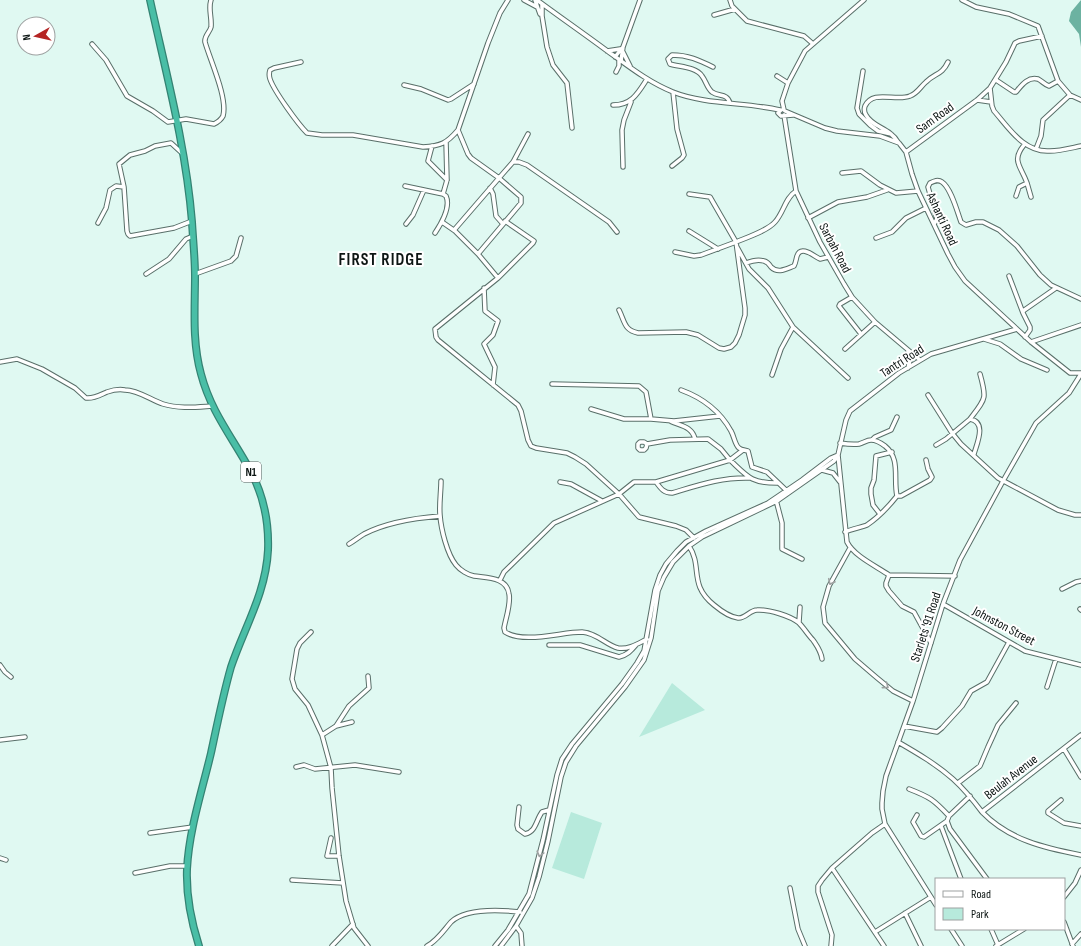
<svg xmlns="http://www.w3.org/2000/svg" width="1081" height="946" viewBox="0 0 1081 946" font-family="'Sofia Sans Condensed',sans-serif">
<rect width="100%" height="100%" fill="#e0f9f2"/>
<path fill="#b7eadc" d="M672 683 705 710 639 737Z
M571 812 602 823 584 879 552 868Z"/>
<path fill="#6cb2a1" d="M1081 0V47L1079 34 1069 21 1071 12Z"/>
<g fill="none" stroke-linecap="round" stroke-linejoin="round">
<defs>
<path id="minor" d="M508 0 500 13 488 43 458 130 468 154 471 158 499 178 455 229V231L478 254 498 278 435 329 436 337 438 340 518 405 521 411 528 440 531 446 536 448 567 453 575 457 586 464 619 494 639 517 676 526 686 530 694 538
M524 0 537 7
M535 0 540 14
M537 0C560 17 583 33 606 50 627 65 648 82 673 92 706 105 745 102 780 110
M730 0 732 6 747 21 804 36 812 43
M962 0 976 7 1009 14 1038 26 1058 81 1070 95 1081 100
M542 4V16L547 47 553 65 567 83 572 128
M714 15 735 9
M92 44 106 60 127 96 153 111 168 122 186 119 214 124C218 122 221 120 223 116 228 98 210 60 205 42 204 36 210 32 211 27 212 17 208 9 211 0
M607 51 620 49
M623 52 630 66
M615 57 623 47
M621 61 623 47 640 0
M301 62 274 68 270 70C269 73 269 76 270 79 274 91 298 124 307 133L322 135H353L423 147C441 146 447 143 458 130
M713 67C699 60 688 55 672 55L668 59 670 64C680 67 696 67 702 76 706 81 707 88 712 92 719 97 727 93 730 103
M863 71 857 108 859 114 870 125 878 131 891 134
M616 72 619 66V60
M777 76 788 83
M996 80 1014 92H1016C1021 86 1028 76 1038 79 1042 81 1045 85 1049 86L1058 81
M404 85 421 89 448 100 451 99 474 84
M990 88 992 106 994 111C1009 128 1024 153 1050 151 1060 151 1071 148 1081 146
M977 100 991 102
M613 105C632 105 638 93 647 79
M781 110 778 113 781 116 793 115
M784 110 782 101 788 83 805 51 864 0
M785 111 825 128 837 131 880 136 899 143 906 152 912 174 918 191 948 254 955 267 965 281 1031 342 1070 373H1081
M784 115 796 191 820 242 844 284 852 297 875 322 920 360
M898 142C890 128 872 127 866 115 864 112 864 109 865 106 873 89 896 102 910 96 918 93 920 87 926 82 935 73 942 75 948 62
M432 146 428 161 447 180
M1036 149 1041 136 1043 120 1070 95
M906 152 977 100 990 88 1006 62 1015 43 1019 41 1042 36
M183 154 171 143 155 146 145 151 130 155 119 164 124 187 127 231 128 234 130 236 174 228 192 221
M513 162H519L527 165 609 222 617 232
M672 166 682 158 684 155 677 129 673 92
M623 167 622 130 624 120 631 102
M842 173 861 171 880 185 896 193 918 191
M1027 183 1031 197
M405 186 443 194 446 196C451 207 441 224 435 233
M490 188 493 194 496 216 503 224
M443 194 447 180 446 142
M689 194 710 197 736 242C748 237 767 231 775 222 784 212 785 198 796 191
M1016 196 1019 187 1027 183C1021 166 1011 161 1024 145
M808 218 838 202 867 197 887 190
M442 222 455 231
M98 223 106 208 110 190 116 186 124 187
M406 224 413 215 424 190
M934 224 937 219 928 187 930 183C934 181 938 179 942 182 951 188 957 211 961 222L966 225 976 222H983L999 230 1017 246 1040 275 1051 285 1081 299
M689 231 718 249
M876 238 892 232 906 218 926 208
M737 247 749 269 768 288 793 327 848 378
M478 254 521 203V197L499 178 513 162 528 134
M746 263C751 261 758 259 764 261 768 262 769 264 771 267 778 274 786 269 794 266 796 262 796 259 797 256 801 244 815 257 820 259L828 257
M146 274 169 259 186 239 193 236
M195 274 231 261 236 256 241 238
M1009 276 1023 313 1030 327V330L1025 337
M498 278 533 243 534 241 505 221
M484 288 485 311 498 321 493 335 484 344 495 367 493 385
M852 297 840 304 839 306 861 334
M619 310C625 322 624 330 638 333L686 332 698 335 719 348 724 349 731 347 735 343 739 335 745 315V308L736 242 701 255 694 256 675 252
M1023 311 1056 288
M984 339 1000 344 1021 359 1047 370
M1031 342 1081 325
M845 349 875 322
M0 362 17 359 42 369 75 388 86 398C94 399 100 395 107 392 113 390 119 389 125 390 138 390 151 400 163 404 179 409 196 407 212 406
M908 368 910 360 908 351
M772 375 781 349 793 327
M552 384 639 386 646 392 651 419 674 421 720 416
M681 390C703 398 720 411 731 431 734 436 735 445 739 448 741 450 745 450 748 451L752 467 767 472 788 492
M928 395 952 433 961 444 998 478 1058 510 1075 515H1081
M591 409 624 419H651
M970 419C986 398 987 399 980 374
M670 421C680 426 692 426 695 439
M872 440 875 437 891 430 897 417
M840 443C846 444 853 445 859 444 863 443 867 440 871 440 876 440 881 443 885 446 901 459 893 478 897 496
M647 444 646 448 644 450H640L638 448V444L640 442H644L647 444 670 440 708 439 721 449 730 460 743 450
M936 445 946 439 970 419C987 422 977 443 974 454
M822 470 833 473 840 482
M441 481C441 492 439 504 440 515 441 529 447 554 456 565 460 570 468 575 474 576 487 578 507 577 509 594 511 604 506 617 504 628L505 632C524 644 561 632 582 632 597 633 606 645 618 648 628 650 639 643 647 639
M560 482 571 484 602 501
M656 482C661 489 664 493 672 493 699 485 722 477 750 478
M776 500 782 523V549L802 559
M880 514 873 505 871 494V488L874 480 876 456 892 452
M845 532C851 529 863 527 867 525 879 517 889 506 897 496H901L930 480 932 477 928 469 926 460
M349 544C354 541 359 537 364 534 387 522 415 518 440 516
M689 546C703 567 688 584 714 605 720 610 730 617 738 618 745 619 750 610 757 610 768 609 791 616 799 623 804 628 808 635 813 640 817 646 821 651 822 659
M850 548 829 586 823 607 825 623 855 659 876 677 893 691 913 701
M889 575 955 576
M500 580 504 572 554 523 619 494 634 482H656L730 460C748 477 751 483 777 483
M1062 589 1076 582 1081 581
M943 604 1025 651 1081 665
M1080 609 1081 610
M799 622 800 607
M311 632 300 643 297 649 292 679 295 689 308 705 322 735 331 768 332 788 339 856 346 901 354 928 368 946
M931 643 914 612 902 606 889 591 886 586V583L889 575C876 566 854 556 847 542L838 455 846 420 850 411 899 373 931 354 1017 329
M549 645H580L619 657C627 655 631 651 636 645
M0 665 5 672 11 677
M1047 687 1056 659
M336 726 352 722
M904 726 937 732 942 728 962 706 971 691 987 682 1009 642
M322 735 336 726 349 706 369 688 368 676
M1081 735 982 812C1009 840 1045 848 1081 855
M0 740 25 737
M898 742C917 753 936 764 953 779 964 789 973 800 982 812
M1064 749 1081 777
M296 767 304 765 315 769 355 765 399 772
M958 783 980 766 988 747 998 725 1016 703
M909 789C930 797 934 800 949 816
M970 796 949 816 947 821 950 829 987 879
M1061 800 1048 811V813L1064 823 1081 826
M519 807 517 825 518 829 525 834C536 832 536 820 542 812L549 810
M917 815 913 822 921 836 924 837 947 821
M941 826 961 879
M150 833 193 827
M331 838 327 856H339
M0 858 6 860
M832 868 884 946
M135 873 170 866H187
M292 880 343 883
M790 888 798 929 805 946
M1064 897 1075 883 1081 870
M936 905 885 824 882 809V803L883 791 886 776 913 701 943 604 960 560 1003 481 1036 423 1069 393 1081 374
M905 913 921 946
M1064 922 1073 946
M516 926 521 933 522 946
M951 929 962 946
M991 929 998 945
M875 932 931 897
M1072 944 1081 934
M332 946 353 924
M427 946C437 941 444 930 451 922 466 908 501 910 520 912
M495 946 508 930 529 894 543 840 557 775 562 759 572 744 622 684 637 663 644 651 655 590 660 575 666 564 677 551 686 542 706 531 768 503 802 480 831 458 838 455
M501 946 516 926 532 898 539 877 548 841 561 777 566 762 576 746 625 687 644 660 651 638 658 591 664 577 673 562 689 546 702 537 777 501 834 461 838 455
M831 946 832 935 818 892V886L822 880 832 868 872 833 885 824
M996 946 1024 929"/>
<path id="highway" d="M150 0C166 73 186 147 192 222 193 240 195 258 195 276 195 308 192 342 201 374 211 412 232 437 250 470 263 494 269 523 268 550 266 593 244 628 231 667 223 695 217 725 211 753 202 791 189 830 187 869 186 895 191 921 199 946"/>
</defs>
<use href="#minor" stroke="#596f69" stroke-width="5.5"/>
<use href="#highway" stroke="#348373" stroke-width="8"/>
<use href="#minor" stroke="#fff" stroke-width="3.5"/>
<use href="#highway" stroke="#49bea6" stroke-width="5.5"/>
</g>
<defs><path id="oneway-chevron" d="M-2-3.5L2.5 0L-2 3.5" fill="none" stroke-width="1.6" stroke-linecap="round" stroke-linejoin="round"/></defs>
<g stroke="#9ea1a1">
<use href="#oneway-chevron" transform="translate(831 582) rotate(116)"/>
<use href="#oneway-chevron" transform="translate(886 686) rotate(36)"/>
<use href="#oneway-chevron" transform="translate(540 854) rotate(105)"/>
</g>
<g text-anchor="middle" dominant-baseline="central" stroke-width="4" stroke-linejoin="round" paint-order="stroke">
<rect fill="#fff" stroke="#555b5a" stroke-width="1" x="241" y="462" width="20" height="20" rx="3"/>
<g font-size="12" font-weight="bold" fill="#0c1513">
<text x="251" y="472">N1</text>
</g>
<g font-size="13" fill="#0c1513" stroke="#fff">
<text transform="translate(935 118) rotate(-36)">Sam Road</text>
<text transform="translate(942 219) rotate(65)">Ashanti Road</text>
<text transform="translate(835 248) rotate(62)">Sarbah Road</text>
<text transform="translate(902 361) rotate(-33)">Tantri Road</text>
<text transform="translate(1004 626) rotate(28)">Johnston Street</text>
<text transform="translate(926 627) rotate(-72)">Starlets '91 Road</text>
<text transform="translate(1011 777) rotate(-38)">Beulah Avenue</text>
</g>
<g font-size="17" font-weight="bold" letter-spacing="1" fill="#0c1513" stroke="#fff">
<text x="381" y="260">FIRST RIDGE</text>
</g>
</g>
<rect x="935" y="878" width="130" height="52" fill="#ffffff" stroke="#9ea1a1"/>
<rect x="943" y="891" width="20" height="6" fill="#ffffff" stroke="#9ea1a1"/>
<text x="971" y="898" font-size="12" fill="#0c1513">Road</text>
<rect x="943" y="908" width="20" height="12" fill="#b7eadc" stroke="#9ea1a1"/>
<text x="971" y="918" font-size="12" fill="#0c1513">Park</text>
<g transform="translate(36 36) rotate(262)"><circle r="19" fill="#ffffff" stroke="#9ea1a1"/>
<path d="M0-3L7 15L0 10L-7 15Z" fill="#b52524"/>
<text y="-6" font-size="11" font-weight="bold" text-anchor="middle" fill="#0c1513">N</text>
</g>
</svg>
